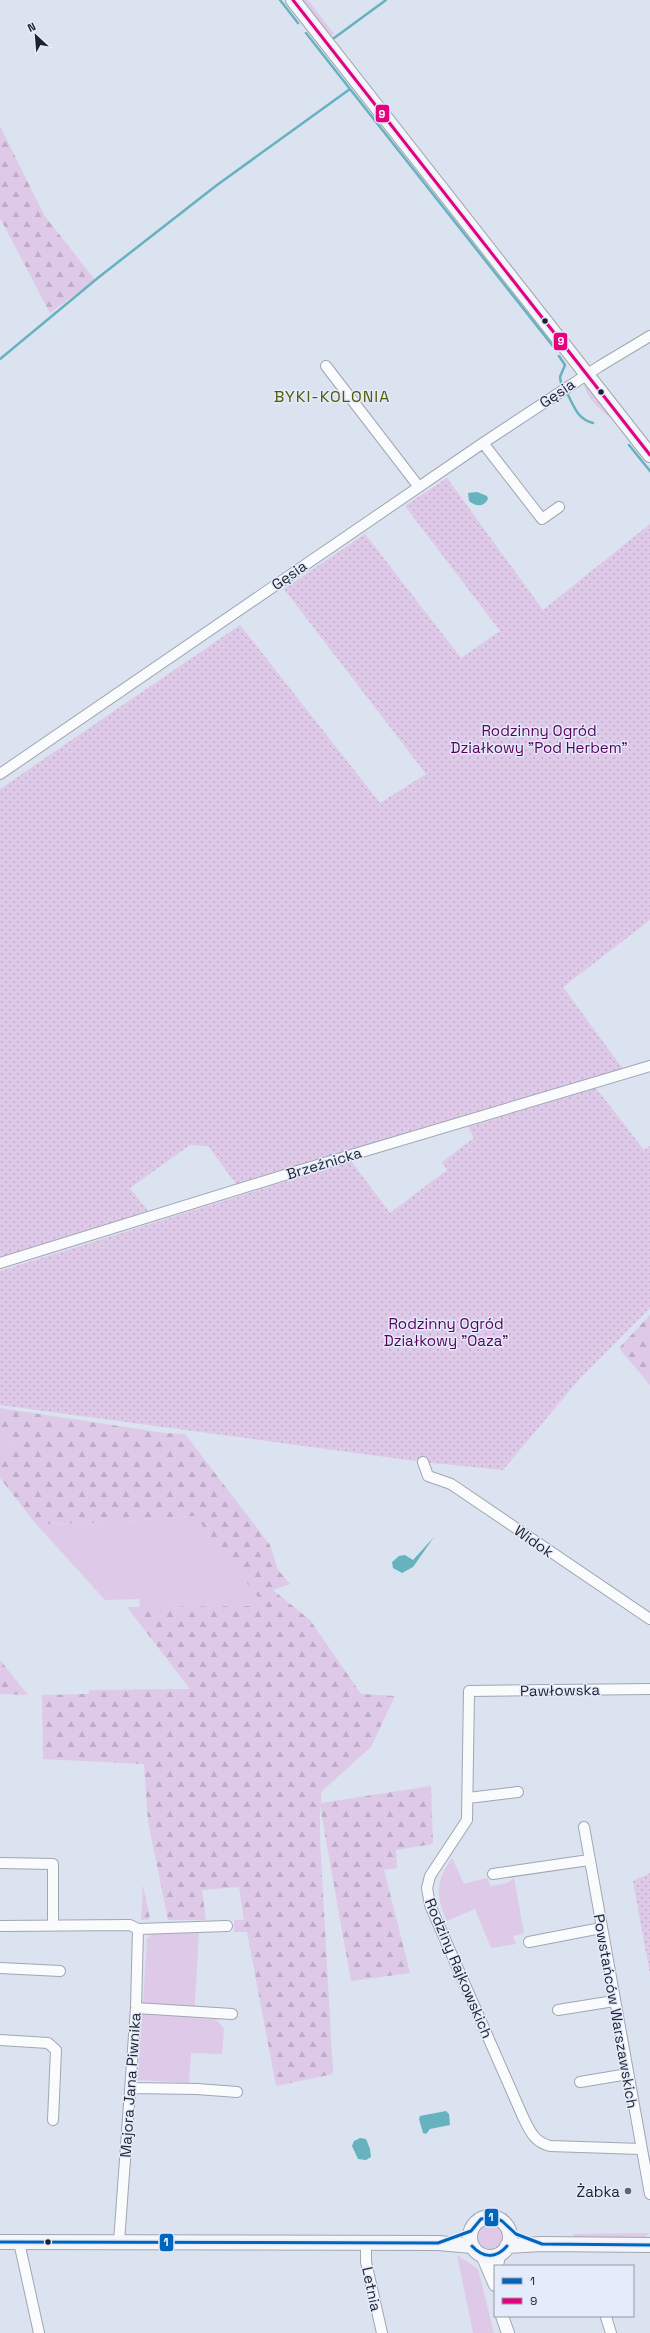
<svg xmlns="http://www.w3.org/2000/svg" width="650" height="2333" viewBox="0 0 650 2333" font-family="'Space Grotesk',sans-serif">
<defs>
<pattern id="forest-firs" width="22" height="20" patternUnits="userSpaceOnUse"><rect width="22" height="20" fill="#dfc9e8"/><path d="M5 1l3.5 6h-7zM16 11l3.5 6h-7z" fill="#bfacc7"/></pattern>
<pattern id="garden-dots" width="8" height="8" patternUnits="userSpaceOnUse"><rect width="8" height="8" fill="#dfc9e8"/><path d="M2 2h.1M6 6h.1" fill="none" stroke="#bfacc7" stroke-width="1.8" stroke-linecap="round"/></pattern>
</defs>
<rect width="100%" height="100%" fill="#dbe2f0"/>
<path fill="#dfc9e8" d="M300 0H308L334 34 329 37Z
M588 385 617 423C605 414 588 400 584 386Z
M0 1427 15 1442 0 1452Z
M196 1516 258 1597 263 1606 140 1607 139 1599 105 1600 36 1524 95 1523Z
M452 1858 464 1884 487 1878 491 1886 507 1883 514 1878 524 1933 513 1936 516 1944 491 1948 475 1909 447 1921C435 1895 436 1881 452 1858Z
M154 1932H199L194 2018 216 2019 224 2029 222 2054 191 2053 189 2083 138 2080 147 1939Z
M477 2236a13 13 0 1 1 26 0a13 13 0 1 1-26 0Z
M650 2233 643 2239 574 2238 573 2234Z
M457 2255 478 2269 494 2333H473Z"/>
<path fill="url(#forest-firs)" d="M0 126 44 215 95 280 50 313 0 218Z
M650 1315V1385L619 1348Z
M0 1408 164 1433 185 1434 270 1545 278 1570 290 1584 273 1590 310 1620 361 1694 395 1696 371 1747 321 1792V1803L431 1786 433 1844 396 1850 397 1868 384 1870 410 1973 351 1981 320 1806V1841L333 2074 276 2086 247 1932H234V1920H244L239 1887 202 1890 206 1920H168L148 1821 144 1764 43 1759 42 1695 89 1694V1690L190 1689 127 1607 263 1606 258 1597 195 1516 95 1523 36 1524 0 1478V1452L15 1442 0 1427Z
M0 1660 28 1695 0 1694Z
M143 1885 150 1919 141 1920Z"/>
<path fill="url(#garden-dots)" d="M447 478 543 610 650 524V920L563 987 623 1069 236 1184 208 1146 190 1145 130 1188 148 1211 0 1259V789L240 625 380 803 426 774 284 589 365 534 461 658 500 631 405 506Z
M596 1088 644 1150 650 1146V1308L581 1377 503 1470 423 1462 0 1405V1271L351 1161 390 1213 447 1170 442 1162 474 1138 468 1127Z
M650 1873V1974L633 1881Z"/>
<path fill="#66b2bf" d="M477 492 487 496 488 499C483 508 475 506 469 501L468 493Z
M434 1537 413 1567 402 1573 393 1568 392 1562 399 1556 405 1555 413 1560Z
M446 2111 449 2114 450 2125 430 2129 426 2134 423 2133 419 2119 420 2116Z
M360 2138 366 2139 370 2149 371 2157 366 2160 358 2159 352 2146 354 2141Z"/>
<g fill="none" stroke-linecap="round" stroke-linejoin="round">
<path stroke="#66b2bf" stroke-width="2.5" d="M280 0 298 23
M330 41 386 0
M350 89 556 350
M559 356 565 365 560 377 561 383
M0 359 99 277 217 185 350 89 306 33
M567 393C574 406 577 419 593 423
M629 445 650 471"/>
<defs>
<path id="minor" d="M326 366 419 487
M483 443 542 519 559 507
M0 774 483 443 600 366 650 336
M0 1263 291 1173 650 1066
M423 1462 428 1476 451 1484 650 1619
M468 1798 518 1792
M584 1827 650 2194
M0 1863 53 1864V1925
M493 1874 589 1860
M0 1926 130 1925 138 1929 227 1926
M529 1942 601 1928
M0 1968 60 1971
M136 2008 232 2014
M558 2010 614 2001
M0 2040 48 2043 56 2050 53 2120
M580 2082 628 2074
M131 2088 197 2089 237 2092
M641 2149 550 2146C534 2142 530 2131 523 2117L430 1905 427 1888 430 1876 467 1820 469 1691 650 1689
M19 2242 39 2333
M119 2242 136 2008 138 1929
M366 2244V2262L382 2333
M606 2317 611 2333"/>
<path id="tertiary" d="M482 2255 495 2285
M497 2266 499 2254
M502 2316 508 2333"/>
<path id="secondary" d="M293 0 650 455
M470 2237a20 20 0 1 1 40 0a20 20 0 1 1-40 0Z
M0 2242 438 2243 472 2246
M507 2246 542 2244 650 2245"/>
</defs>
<use href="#minor" stroke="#a1a6b1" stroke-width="12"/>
<use href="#tertiary" stroke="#a1a6b1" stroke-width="14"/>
<use href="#secondary" stroke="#a1a6b1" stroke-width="16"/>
<use href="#minor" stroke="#fafbfd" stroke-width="10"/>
<use href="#tertiary" stroke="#fafbfd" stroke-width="12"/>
<use href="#secondary" stroke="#f5f6f9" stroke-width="14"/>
<defs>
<path id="bus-1" d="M0 2242 438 2243 471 2231 481 2219 492 2217 502 2221 516 2234 542 2244 650 2245
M472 2246C483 2258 496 2259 507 2246"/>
<path id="bus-2" d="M293 0 650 455"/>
</defs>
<use href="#bus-1" stroke="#e4ebfb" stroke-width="6"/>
<use href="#bus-2" stroke="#e4ebfb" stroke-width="6"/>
<use href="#bus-1" stroke="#0065bd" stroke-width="3"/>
<use href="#bus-2" stroke="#e5007d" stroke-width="3"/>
</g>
<g fill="#1e222c" stroke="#e4ebfb" stroke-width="1.5">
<circle cx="545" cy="321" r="3.5"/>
<circle cx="601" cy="392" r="3.5"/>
<circle cx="48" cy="2242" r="3.5"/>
</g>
<circle fill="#606571" stroke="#e4ebfb" stroke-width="1.5" cx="628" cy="2191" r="4"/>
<g text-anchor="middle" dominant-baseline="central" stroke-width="3" stroke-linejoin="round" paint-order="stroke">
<g font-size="15" fill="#1e222c" stroke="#e4ebfb">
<text transform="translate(557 393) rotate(-34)">Gęsia</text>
<text transform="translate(289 575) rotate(-35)">Gęsia</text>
<text transform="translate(324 1163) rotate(-17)">Brzeźnicka</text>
<text transform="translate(534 1541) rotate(35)">Widok</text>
<text transform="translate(560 1690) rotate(-1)">Pawłowska</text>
<text transform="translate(459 1968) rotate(67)">Rodziny Rajkowskich</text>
<text transform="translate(616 2011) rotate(80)">Powstańców Warszawskich</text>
<text transform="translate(130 2085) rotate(-86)">Majora Jana Piwnika</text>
<text transform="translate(372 2289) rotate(78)">Letnia</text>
</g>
<g font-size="15" fill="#570059" stroke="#e4ebfb">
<text x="539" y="730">Rodzinny Ogród<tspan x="539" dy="17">Działkowy "Pod Herbem"</tspan></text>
<text x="446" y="1323">Rodzinny Ogród<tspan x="446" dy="17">Działkowy "Oaza"</tspan></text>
</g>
<g font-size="15" fill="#1e222c" stroke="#e4ebfb" text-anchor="end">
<text x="620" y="2191">Żabka</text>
</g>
<g font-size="16" letter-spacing="1" fill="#535b04" stroke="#e4ebfb">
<text x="332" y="396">BYKI-KOLONIA</text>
</g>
</g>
<g stroke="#e4ebfb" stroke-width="1.5">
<rect x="375" y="104" width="15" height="19" rx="4" fill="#e5007d"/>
<rect x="553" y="332" width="15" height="19" rx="4" fill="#e5007d"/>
<rect x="484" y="2208" width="15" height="19" rx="4" fill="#0065bd"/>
<rect x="159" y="2233" width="15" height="19" rx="4" fill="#0065bd"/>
</g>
<g font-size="11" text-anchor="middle" font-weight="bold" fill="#fff">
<text x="382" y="118">9</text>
<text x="561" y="345">9</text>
<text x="491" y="2221">1</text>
<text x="166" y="2246">1</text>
</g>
<rect x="494" y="2265" width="140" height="52" fill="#e4ebfb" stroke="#959ba8"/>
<rect x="502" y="2278" width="20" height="6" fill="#0065bd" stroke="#959ba8"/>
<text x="530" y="2285" font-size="12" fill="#1e222c">1</text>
<rect x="502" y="2298" width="20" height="6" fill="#e5007d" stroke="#959ba8"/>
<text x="530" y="2305" font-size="12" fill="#1e222c">9</text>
<g transform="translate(36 36) rotate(334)" stroke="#e4ebfb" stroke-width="3" paint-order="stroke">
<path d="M0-3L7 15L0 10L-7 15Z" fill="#1e222c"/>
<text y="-6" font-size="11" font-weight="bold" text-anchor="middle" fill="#1e222c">N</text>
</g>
</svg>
